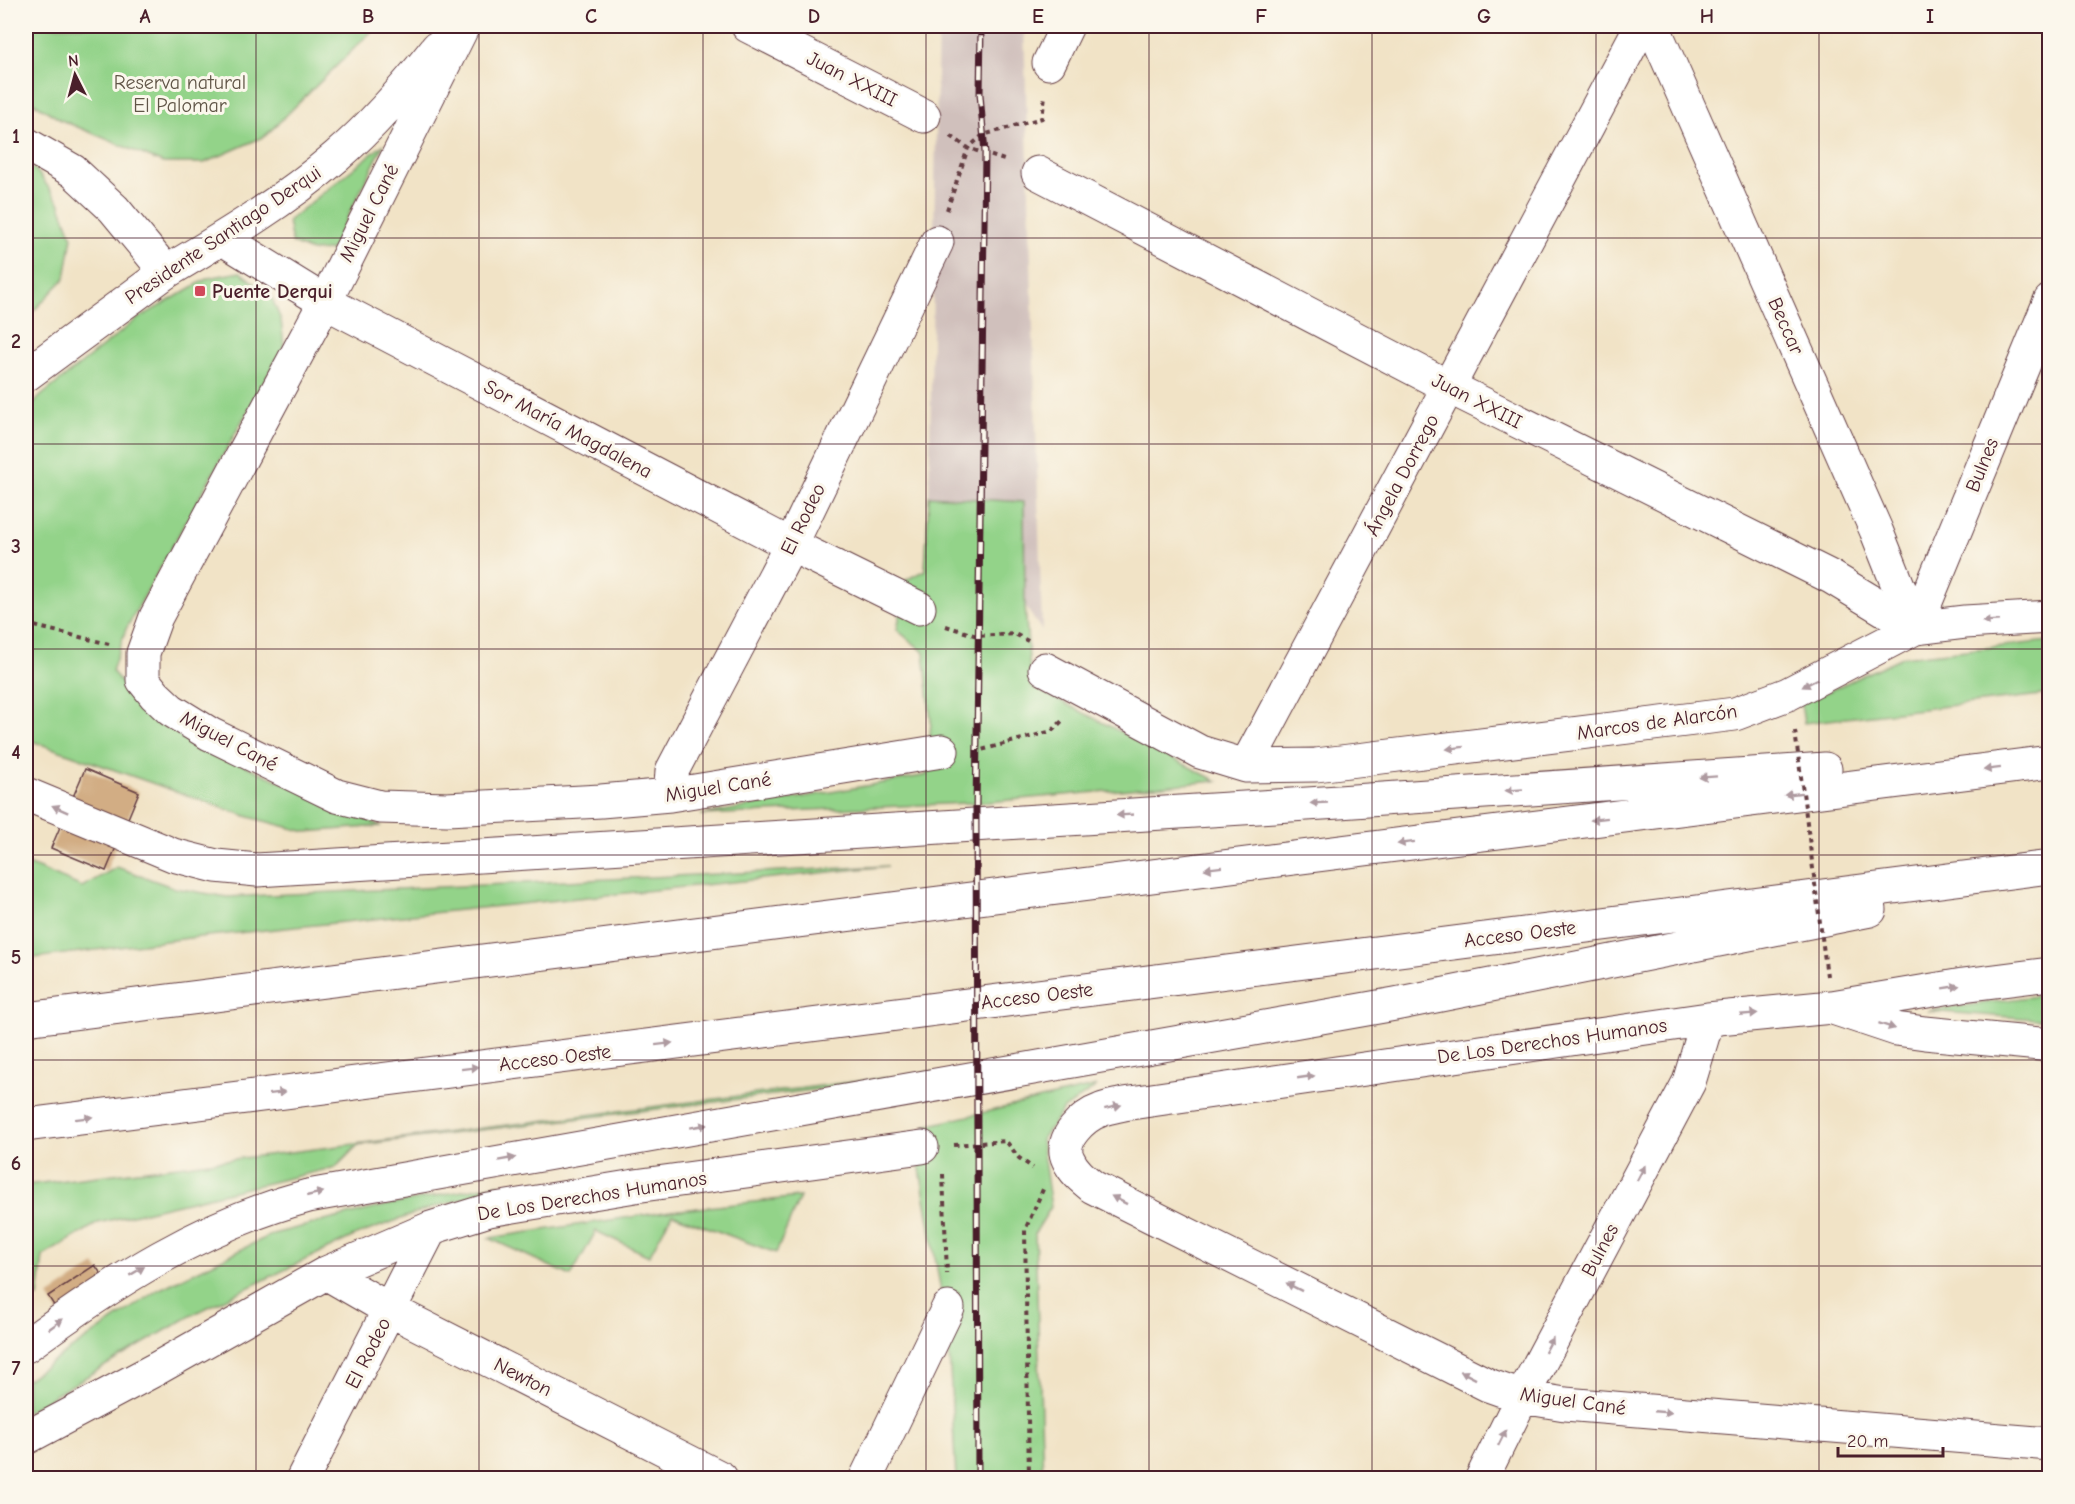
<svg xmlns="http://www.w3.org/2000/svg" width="2075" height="1504" viewBox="0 0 2075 1504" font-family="'Comic Neue',sans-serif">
<rect width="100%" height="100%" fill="#fbf7ec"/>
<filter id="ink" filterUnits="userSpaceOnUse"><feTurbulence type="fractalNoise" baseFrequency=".0167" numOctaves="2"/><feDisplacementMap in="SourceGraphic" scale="12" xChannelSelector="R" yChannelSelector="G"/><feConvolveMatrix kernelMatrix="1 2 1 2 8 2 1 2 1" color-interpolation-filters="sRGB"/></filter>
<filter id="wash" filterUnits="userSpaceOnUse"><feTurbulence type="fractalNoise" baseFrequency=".008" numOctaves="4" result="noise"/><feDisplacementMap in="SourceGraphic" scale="24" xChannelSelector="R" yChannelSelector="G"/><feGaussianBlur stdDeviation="1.35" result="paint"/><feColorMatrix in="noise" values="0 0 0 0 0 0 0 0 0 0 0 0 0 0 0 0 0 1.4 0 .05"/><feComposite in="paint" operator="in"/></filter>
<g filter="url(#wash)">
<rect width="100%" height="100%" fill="#f1e3c6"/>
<path fill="#d0c0bc" d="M938 26H1024L1042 631 1025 606 1023 502 929 496Z"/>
<path fill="#93d389" stroke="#6e795a" stroke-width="1.5" d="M26 26H377L265 136 204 163H163L61 120 26 98Z
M384 144 331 250 311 251 292 243 288 221Z
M26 165 36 170 59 202 72 237 65 278 26 319Z
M240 272 271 296 281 320 284 346 126 629 112 671 127 689 221 755 381 826 306 832 249 817 26 739V411L42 395 137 319 208 278Z
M929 496 1024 502 1025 606 1031 686 1217 781 989 802 701 815 927 775 931 721 924 652 897 630 906 580 925 570Z
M2049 641V694L1804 723 1801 704 1902 657Z
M26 863 82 887 117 867 175 888 227 897 888 866 189 938 26 959Z
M2049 994V1020L1928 1011Z
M932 1072 938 1075 358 1145 336 1167 98 1223 43 1256 38 1297 26 1296V1185Z
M1097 1086 1064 1109 1041 1140 1051 1207 1035 1233 1043 1478H956L948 1333 918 1157 925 1126Z
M499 1184 500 1188 425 1210 354 1236 192 1315 26 1412V1380L158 1290 273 1234 388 1205Z
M800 1197 776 1253 672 1214 649 1256 596 1231 571 1276 489 1238 671 1211Z"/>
<g id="blocks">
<path fill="#d2ad84" d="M85 769 139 792 106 871 51 848Z
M95 1265 116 1296 68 1328 48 1296Z"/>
</g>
</g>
<g filter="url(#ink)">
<use href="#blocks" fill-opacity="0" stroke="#633c42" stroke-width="1.5"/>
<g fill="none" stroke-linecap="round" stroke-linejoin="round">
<defs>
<path id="minor" d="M463 26 325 302 156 617 143 653V680L155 695 171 710 210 734 337 796 380 807 447 809 601 801 670 795 942 751
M748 26 924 116
M1653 26 1876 530 1915 628
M1049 63 1067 26
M26 144 73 171 114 209 166 272C225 237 285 201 337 156 374 124 407 86 437 48
M1038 173 1449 387 1831 577 1915 628
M223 239 325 302 791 545 919 608
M1915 628 2050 301
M1045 669 1200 752 1246 766 1316 765 1735 714 1788 694 1915 628 1965 622 2050 617
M1246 766 1641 26
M670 795 672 771 791 545 937 242
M2050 974 1963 985 1832 1007 1708 1019 1124 1104C1116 1106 1108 1107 1101 1110 1084 1116 1058 1139 1068 1159 1073 1171 1083 1179 1093 1187L1488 1385 1522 1397 1565 1404 2050 1444
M1836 1009 1896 1029 1925 1033 2050 1045
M326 1273 390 1310 721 1478
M26 1438 156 1369 326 1273 431 1228 489 1210 635 1186 922 1147
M303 1478 431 1228
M866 1478 948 1308
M1482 1478 1522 1397 1689 1082 1708 1019"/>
<path id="major" d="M26 375 166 272"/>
<path id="highway" d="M26 794 173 855 216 866 257 870 1339 802 1825 769
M26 1019 2050 762
M26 1125 2050 867
M26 1346C113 1282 203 1224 308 1196L1395 1004 1870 910"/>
</defs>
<use href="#minor" stroke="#633c42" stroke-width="35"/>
<use href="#major" stroke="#633c42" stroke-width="35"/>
<use href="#highway" stroke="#633c42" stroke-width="35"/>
<path stroke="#633c42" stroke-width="4" stroke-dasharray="4.5 4.5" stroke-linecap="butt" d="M951 136 968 148 1007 161
M947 210 968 148 983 135 1042 118 1045 96
M26 624 109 644
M946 626 977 636 1015 634 1028 641
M974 752 1052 731 1064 719
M954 1145 1006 1141 1019 1158 1033 1168
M943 1174 947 1274
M1029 1478 1025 1230 1044 1187"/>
<use href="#minor" stroke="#fff" stroke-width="33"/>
<use href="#major" stroke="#fff" stroke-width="33"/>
<use href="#highway" stroke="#fff" stroke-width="33"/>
<defs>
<path id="rail" d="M978 1478 976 809 985 153 980 94 981 26"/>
</defs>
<use href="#rail" stroke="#4a1f2b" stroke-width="7"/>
<use href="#rail" stroke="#fbf7ec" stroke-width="4.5" stroke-dasharray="14" stroke-linecap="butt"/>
<path stroke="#633c42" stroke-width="4" stroke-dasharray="4.5 4.5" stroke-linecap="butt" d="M1795 731 1827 976"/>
</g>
<defs><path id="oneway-solid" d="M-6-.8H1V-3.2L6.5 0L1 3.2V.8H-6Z" transform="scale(1.5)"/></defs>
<g fill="#ae9aa0">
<use href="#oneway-solid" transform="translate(1991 621) rotate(176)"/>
<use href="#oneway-solid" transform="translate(1810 683) rotate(153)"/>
<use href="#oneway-solid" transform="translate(1455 748) rotate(173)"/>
<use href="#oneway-solid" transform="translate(1992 769) rotate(173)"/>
<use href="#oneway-solid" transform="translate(1708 777) rotate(176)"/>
<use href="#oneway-solid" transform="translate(1514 790) rotate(176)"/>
<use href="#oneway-solid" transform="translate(1793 794) rotate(173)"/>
<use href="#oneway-solid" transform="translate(1319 803) rotate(177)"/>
<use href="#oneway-solid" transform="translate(60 809) rotate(-156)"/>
<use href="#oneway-solid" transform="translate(1125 815) rotate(177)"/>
<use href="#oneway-solid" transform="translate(1599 819) rotate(173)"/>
<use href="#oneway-solid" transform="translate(1406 843) rotate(173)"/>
<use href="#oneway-solid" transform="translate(1213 868) rotate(173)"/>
<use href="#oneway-solid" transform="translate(1951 987) rotate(-9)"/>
<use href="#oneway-solid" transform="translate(1749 1014) rotate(-5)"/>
<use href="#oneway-solid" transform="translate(1887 1026) rotate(18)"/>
<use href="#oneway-solid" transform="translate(664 1044) rotate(-7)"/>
<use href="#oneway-solid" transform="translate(470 1068) rotate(-7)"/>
<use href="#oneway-solid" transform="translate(1306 1077) rotate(-8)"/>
<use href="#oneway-solid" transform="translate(277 1093) rotate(-7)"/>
<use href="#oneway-solid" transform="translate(1113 1107) rotate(-14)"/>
<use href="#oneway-solid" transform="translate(84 1118) rotate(-7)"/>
<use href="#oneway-solid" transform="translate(699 1126) rotate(-10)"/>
<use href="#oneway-solid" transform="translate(507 1159) rotate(-10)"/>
<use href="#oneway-solid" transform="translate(1641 1173) rotate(-62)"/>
<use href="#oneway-solid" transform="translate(315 1194) rotate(-13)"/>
<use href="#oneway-solid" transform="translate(1119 1200) rotate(-153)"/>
<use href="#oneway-solid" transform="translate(137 1271) rotate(-31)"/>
<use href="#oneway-solid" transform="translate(1294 1287) rotate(-153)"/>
<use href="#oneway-solid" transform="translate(56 1324) rotate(-36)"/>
<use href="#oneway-solid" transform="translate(1549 1345) rotate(-62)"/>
<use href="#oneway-solid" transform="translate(1468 1375) rotate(-153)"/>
<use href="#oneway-solid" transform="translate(1663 1412) rotate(5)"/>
<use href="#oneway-solid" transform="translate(1502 1438) rotate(-64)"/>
</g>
</g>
<path fill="none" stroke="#4a1f2b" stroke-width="1.5" stroke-opacity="0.55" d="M256 26V1478M479 26V1478M703 26V1478M926 26V1478M1149 26V1478M1372 26V1478M1596 26V1478M1819 26V1478M26 238H2050M26 444H2050M26 649H2050M26 855H2050M26 1060H2050M26 1266H2050"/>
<rect fill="#d1495b" stroke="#fbf7ec" stroke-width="2" x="194" y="285" width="12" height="12" rx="3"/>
<g text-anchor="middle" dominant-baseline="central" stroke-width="6" stroke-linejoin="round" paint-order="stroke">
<g font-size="20" fill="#4a1f2b" stroke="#fbf7ec">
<text transform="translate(852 79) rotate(27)">Juan XXIII</text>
<text transform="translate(369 213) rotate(-63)">Miguel Cané</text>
<text transform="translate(223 235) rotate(-34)">Presidente Santiago Derqui</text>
<text transform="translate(1786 326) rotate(66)">Beccar</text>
<text transform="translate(1477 401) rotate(27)">Juan XXIII</text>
<text transform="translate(568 429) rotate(28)">Sor María Magdalena</text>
<text transform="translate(1982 465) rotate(-68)">Bulnes</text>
<text transform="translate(1402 475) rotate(-62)">Ángela Dorrego</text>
<text transform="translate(803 519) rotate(-64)">El Rodeo</text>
<text transform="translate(1657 722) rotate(-8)">Marcos de Alarcón</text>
<text transform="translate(229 741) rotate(28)">Miguel Cané</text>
<text transform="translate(718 787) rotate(-9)">Miguel Cané</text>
<text transform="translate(1520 934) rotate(-7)">Acceso Oeste</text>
<text transform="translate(1037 996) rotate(-7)">Acceso Oeste</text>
<text transform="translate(1552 1041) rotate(-8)">De Los Derechos Humanos</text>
<text transform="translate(555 1058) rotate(-7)">Acceso Oeste</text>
<text transform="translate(592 1196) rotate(-9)">De Los Derechos Humanos</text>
<text transform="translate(1600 1250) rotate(-62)">Bulnes</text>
<text transform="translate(368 1353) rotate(-63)">El Rodeo</text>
<text transform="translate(523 1377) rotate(27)">Newton</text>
<text transform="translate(1573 1401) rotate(8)">Miguel Cané</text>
</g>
<g font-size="20" fill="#605547" stroke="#fbf7ec">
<text x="180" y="82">Reserva natural<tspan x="180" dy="23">El Palomar</tspan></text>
</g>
<g font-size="20" font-weight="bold" fill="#4a1f2b" stroke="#fbf7ec" text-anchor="start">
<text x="212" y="291">Puente Derqui</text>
</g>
</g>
<rect width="2075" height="1504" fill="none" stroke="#fbf7ec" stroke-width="66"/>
<g transform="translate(75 75) rotate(354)" stroke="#fbf7ec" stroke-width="4.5" paint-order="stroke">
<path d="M0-4.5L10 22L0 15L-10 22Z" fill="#4a1f2b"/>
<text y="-9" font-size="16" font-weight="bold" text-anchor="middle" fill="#4a1f2b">N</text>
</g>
<path d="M1838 1447v9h105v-9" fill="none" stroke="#4a1f2b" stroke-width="3"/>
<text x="1847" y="1447" font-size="18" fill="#4a1f2b" stroke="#fbf7ec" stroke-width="4.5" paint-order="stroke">20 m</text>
<rect x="33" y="33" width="2009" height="1438" fill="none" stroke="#4a1f2b" stroke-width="2"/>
<g font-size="20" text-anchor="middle" font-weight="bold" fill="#4a1f2b">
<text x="145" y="23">A</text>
<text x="368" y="23">B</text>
<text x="591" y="23">C</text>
<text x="814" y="23">D</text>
<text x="1038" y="23">E</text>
<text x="1261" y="23">F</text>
<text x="1484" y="23">G</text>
<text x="1707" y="23">H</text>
<text x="1930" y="23">I</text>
<text x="16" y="143">1</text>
<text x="16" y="348">2</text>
<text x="16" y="553">3</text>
<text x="16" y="759">4</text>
<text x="16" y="964">5</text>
<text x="16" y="1170">6</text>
<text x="16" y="1375">7</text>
</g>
</svg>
